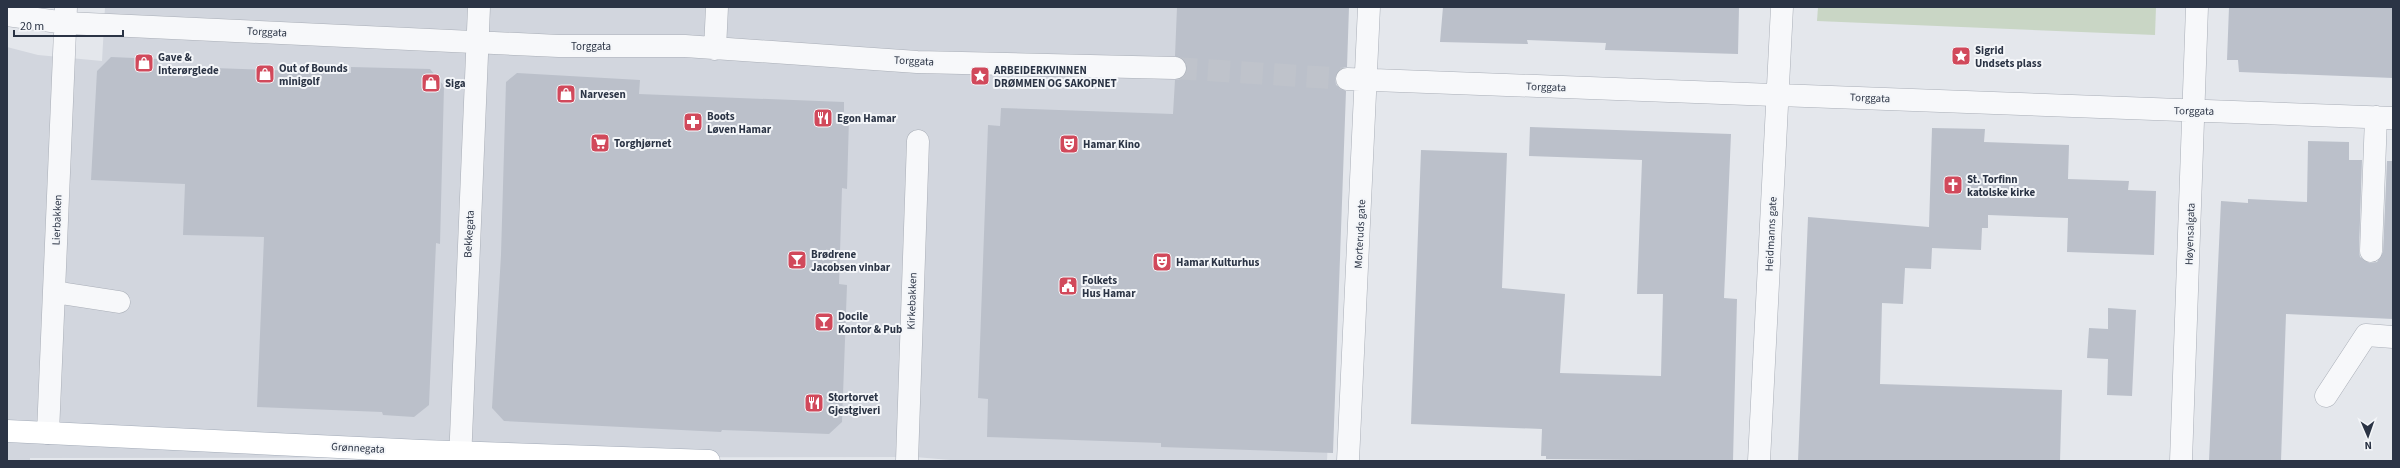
<svg xmlns="http://www.w3.org/2000/svg" width="2400" height="468" viewBox="0 0 2400 468" font-family="'Source Sans 3',sans-serif">
<rect width="100%" height="100%" fill="#e4e7ec"/>
<path fill="#d2d6de" d="M105 7H1347L1327 461H962L915 457 30 458V461H7V47L38 55 102 61Z"/>
<path fill="#c9d6c5" d="M1818 7H2156L2155 35 1817 21Z"/>
<path fill="#bbc0ca" d="M1177 7H1349L1347 67 1341 68 1335 78 1336 85 1346 91 1333 453 1161 447V443L987 437 988 399 978 398 988 125 1000 126 1001 108 1173 114 1175 80 1181 79 1187 69 1186 62 1175 56Z
M1443 7H1739L1738 54 1605 50 1606 43 1527 40 1528 44 1440 42Z
M2229 7H2393V78L2239 72 2238 60H2227Z
M111 57 158 59V66L351 73V67L430 69 444 86 440 244 436 243 429 405 414 417 383 415 382 412 257 407 264 237 183 235 185 184 91 180 97 71Z
M517 73 640 80 639 94 844 102V118H849L847 189 842 188 839 284 847 285 842 422 829 434 722 430 721 432 504 421 492 408 501 255 506 82Z
M1530 127 1731 134 1724 298 1737 299 1733 461 1546 459V456H1541L1542 429 1411 424 1421 150 1507 153 1502 288 1565 294 1560 373 1661 376 1663 294H1637L1642 160 1529 156Z
M1932 128 1985 129 1984 142 2069 145 2068 179 2129 181 2128 190 2156 191 2154 255 2067 252 2068 218 1988 215V228H1982L1981 250 1932 248 1931 269 1905 268 1903 304 1882 303 1880 384 2062 390 2060 461H1798L1808 217 1929 227Z
M2308 141 2349 142V160H2362L2359 251 2360 257 2370 263 2377 262 2383 252 2387 161H2393V319L2286 314 2281 461H2209L2221 201 2248 203V199L2307 202Z
M2108 308 2136 310 2132 396 2107 395 2108 359 2087 358 2089 328 2108 329Z"/>
<g fill="none" stroke-linecap="round" stroke-linejoin="round">
<path stroke="#bfc3cb" stroke-width="22" stroke-dasharray="22 11" stroke-linecap="butt" d="M1175 68 1347 79"/>
<defs>
<path id="minor" d="M7 15 66 23 559 46H685L917 62 1175 68
M715 49 717 7
M1347 79 2393 118
M2371 251 2376 117
M54 292 119 302
M2326 396 2366 335 2393 337
M48 433 66 7
M460 461 479 7
M907 461 918 141
M1348 461 1369 7
M1759 461 1782 7
M2181 461 2197 7"/>
<path id="major" d="M7 431 422 451 709 461"/>
</defs>
<use href="#minor" stroke="#a9aeb7" stroke-width="23"/>
<use href="#major" stroke="#a3abb8" stroke-width="23"/>
<use href="#minor" stroke="#f7f8fa" stroke-width="22"/>
<use href="#major" stroke="#fff" stroke-width="22"/>
</g>
<defs>
<symbol id="sight-square" viewBox="-11 -11 22 22"><rect x="-9" y="-9" width="18" height="18" rx="4" fill="#d1495b" stroke="#f4f6f9"/><path d="M0-6L1.8-2.2L6-1.7L2.9 1.2L3.7 5.4L0 3.3L-3.7 5.4L-2.9 1.2L-6-1.7L-1.8-2.2Z" fill="#fff"/></symbol>
<symbol id="shop-square" viewBox="-11 -11 22 22"><rect x="-9" y="-9" width="18" height="18" rx="4" fill="#d1495b" stroke="#f4f6f9"/><path d="M-5-2.5h2.3a2.7 3.5 0 0 1 5.4 0H5L5.5 6h-11ZM-1.5-2.5h3a1.5 2.3 0 0 0-3 0Z" fill="#fff"/></symbol>
<symbol id="restaurant-square" viewBox="-11 -11 22 22"><rect x="-9" y="-9" width="18" height="18" rx="4" fill="#d1495b" stroke="#f4f6f9"/><path d="M-5-6h1v4h1v-4h1v4h1v-4h1v5L-1.5 .5V6h-2V.5L-5-1ZM5-6V6H3V1.5H1.5Q1.5-4 5-6Z" fill="#fff"/></symbol>
<symbol id="pharmacy-square" viewBox="-11 -11 22 22"><rect x="-9" y="-9" width="18" height="18" rx="4" fill="#d1495b" stroke="#f4f6f9"/><path d="M-2-6h4v4h4v4h-4v4h-4v-4h-4v-4h4Z" fill="#fff"/></symbol>
<symbol id="supermarket-square" viewBox="-11 -11 22 22"><rect x="-9" y="-9" width="18" height="18" rx="4" fill="#d1495b" stroke="#f4f6f9"/><path d="M-6-5.5h2.5l.6 2H6L4.5 2H-2.5L-4.4-4H-6ZM-1.5 3.2a1.3 1.3 0 1 0 .1 0ZM3 3.2a1.3 1.3 0 1 0 .1 0Z" fill="#fff"/></symbol>
<symbol id="theatre-square" viewBox="-11 -11 22 22"><rect x="-9" y="-9" width="18" height="18" rx="4" fill="#d1495b" stroke="#f4f6f9"/><path d="M-5-5.5Q0-4 5-5.5V0Q5 5 0 6Q-5 5-5 0ZM-3.3-2.5H-1v1.5H-3.3ZM1-2.5H3.3v1.5H1ZM-2.8 1Q0 5.5 2.8 1Z" fill="#fff"/></symbol>
<symbol id="church-square" viewBox="-11 -11 22 22"><rect x="-9" y="-9" width="18" height="18" rx="4" fill="#d1495b" stroke="#f4f6f9"/><path d="M-1.2-6h2.4v3.5h3.3v2.4h-3.3V6h-2.4V-.1h-3.3v-2.4h3.3Z" fill="#fff"/></symbol>
<symbol id="bar-square" viewBox="-11 -11 22 22"><rect x="-9" y="-9" width="18" height="18" rx="4" fill="#d1495b" stroke="#f4f6f9"/><path d="M-6-5H6L.8 .8V4.5H3.5V6h-7V4.5H-.8V.8Z" fill="#fff"/></symbol>
<symbol id="civic-square" viewBox="-11 -11 22 22"><rect x="-9" y="-9" width="18" height="18" rx="4" fill="#d1495b" stroke="#f4f6f9"/><path d="M-.6-6.5H3V-4.5H.6V-3L4-1V1h2V6H-6V1h2V-1L-.6-3ZM-1.2 2.5V6h2.4V2.5Z" fill="#fff"/></symbol>
</defs>
<g fill-rule="evenodd">
<use href="#sight-square" x="1950" y="45" width="22" height="22"/>
<use href="#shop-square" x="133" y="52" width="22" height="22"/>
<use href="#shop-square" x="254" y="63" width="22" height="22"/>
<use href="#sight-square" x="969" y="65" width="22" height="22"/>
<use href="#shop-square" x="420" y="72" width="22" height="22"/>
<use href="#shop-square" x="555" y="83" width="22" height="22"/>
<use href="#restaurant-square" x="812" y="107" width="22" height="22"/>
<use href="#pharmacy-square" x="682" y="111" width="22" height="22"/>
<use href="#supermarket-square" x="589" y="132" width="22" height="22"/>
<use href="#theatre-square" x="1058" y="133" width="22" height="22"/>
<use href="#church-square" x="1942" y="174" width="22" height="22"/>
<use href="#bar-square" x="786" y="249" width="22" height="22"/>
<use href="#theatre-square" x="1151" y="251" width="22" height="22"/>
<use href="#civic-square" x="1057" y="275" width="22" height="22"/>
<use href="#bar-square" x="813" y="311" width="22" height="22"/>
<use href="#restaurant-square" x="803" y="392" width="22" height="22"/>
</g>
<g text-anchor="middle" dominant-baseline="central" stroke-width="4" stroke-linejoin="round" paint-order="stroke">
<g font-size="11" fill="#2b3445" stroke="#f4f6f9">
<text transform="translate(267 32) rotate(3)">Torggata</text>
<text x="591" y="46">Torggata</text>
<text transform="translate(914 61) rotate(3)">Torggata</text>
<text transform="translate(1546 87) rotate(2)">Torggata</text>
<text transform="translate(1870 98) rotate(2)">Torggata</text>
<text transform="translate(2194 111) rotate(1)">Torggata</text>
<text transform="translate(57 220) rotate(-88)">Lierbakken</text>
<text transform="translate(469 234) rotate(-87)">Bekkegata</text>
<text transform="translate(1360 234) rotate(-87)">Morteruds gate</text>
<text transform="translate(1771 234) rotate(-87)">Heidmanns gate</text>
<text transform="translate(2190 234) rotate(-88)">Høyensalgata</text>
<text transform="translate(912 301) rotate(-88)">Kirkebakken</text>
<text transform="translate(358 448) rotate(3)">Grønnegata</text>
</g>
<g font-size="11" font-weight="bold" fill="#2b3445" stroke="#f4f6f9" text-anchor="start">
<text x="1975" y="50">Sigrid<tspan x="1975" dy="13">Undsets plass</tspan></text>
<text x="158" y="57">Gave &amp;<tspan x="158" dy="13">Interørglede</tspan></text>
<text x="279" y="68">Out of Bounds<tspan x="279" dy="13">minigolf</tspan></text>
<text x="994" y="70">ARBEIDERKVINNEN<tspan x="994" dy="13">DRØMMEN OG SAKOPNET</tspan></text>
<text x="445" y="83">Siga</text>
<text x="580" y="94">Narvesen</text>
<text x="707" y="116">Boots<tspan x="707" dy="13">Løven Hamar</tspan></text>
<text x="837" y="118">Egon Hamar</text>
<text x="614" y="143">Torghjørnet</text>
<text x="1083" y="144">Hamar Kino</text>
<text x="1967" y="179">St. Torfinn<tspan x="1967" dy="13">katolske kirke</tspan></text>
<text x="811" y="254">Brødrene<tspan x="811" dy="13">Jacobsen vinbar</tspan></text>
<text x="1176" y="262">Hamar Kulturhus</text>
<text x="1082" y="280">Folkets<tspan x="1082" dy="13">Hus Hamar</tspan></text>
<text x="838" y="316">Docile<tspan x="838" dy="13">Kontor &amp; Pub</tspan></text>
<text x="828" y="397">Stortorvet<tspan x="828" dy="13">Gjestgiveri</tspan></text>
</g>
</g>
<rect width="2400" height="468" fill="none" stroke="#2b3445" stroke-width="16"/>
<g transform="translate(2368 436) rotate(178)" stroke="#f4f6f9" stroke-width="3" paint-order="stroke">
<path d="M0-3L7 15L0 10L-7 15Z" fill="#2b3445"/>
<text y="-6" font-size="11" font-weight="bold" text-anchor="middle" fill="#2b3445">N</text>
</g>
<path d="M14 30v6h109v-6" fill="none" stroke="#2b3445" stroke-width="2"/>
<text x="20" y="30" font-size="12" fill="#2b3445" stroke="#f4f6f9" stroke-width="3" paint-order="stroke">20 m</text>
</svg>
